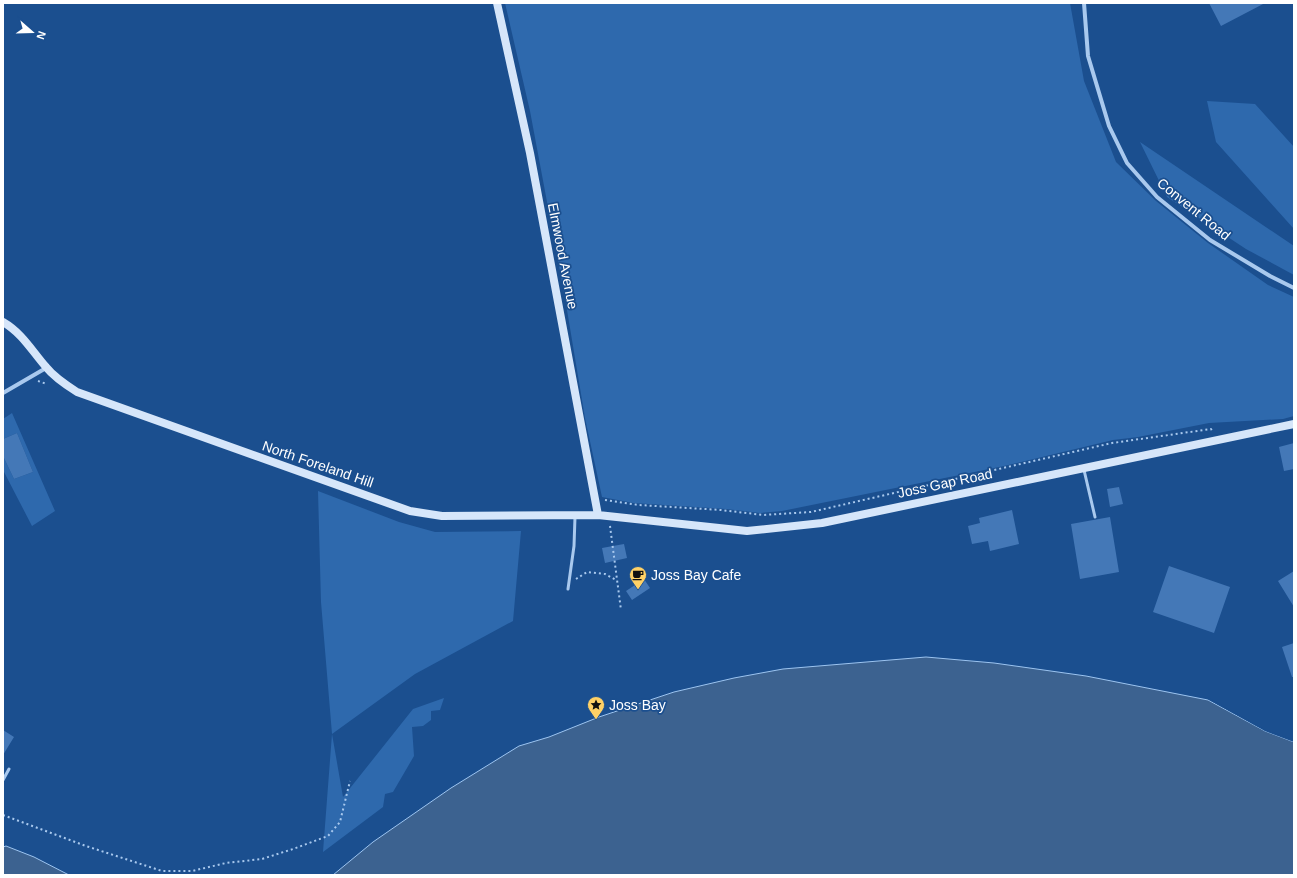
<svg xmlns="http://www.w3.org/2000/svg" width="1297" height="878" viewBox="0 0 1297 878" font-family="Helvetica,sans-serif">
<rect width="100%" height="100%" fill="#1b4f8f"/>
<path fill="#2e69ad" d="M505 3H1070L1084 81 1116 162 1156 201 1208 243 1268 285 1294 297V416L1283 419 1209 423 1138 437 1113 440 1004 466 782 511 760 513 726 509 633 503 602 497 585 418 565 298 530 111Z
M1207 101 1255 104 1294 147V229L1216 142Z
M1140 142 1294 246V275L1246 249 1167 197Z
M12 413 55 511 32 526 3 470V456L14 479 33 472 17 433 3 439V419Z
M318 491 399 522 435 532 521 531 513 621 415 674 332 734 343 797 413 709 444 698 440 710 431 711V720L423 726 412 727 414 756 393 792 385 794 383 807 323 852 332 734 321 602Z"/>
<path fill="#3c6290" stroke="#9cc4f0" d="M926 657 994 663 1086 676 1208 700 1265 731 1294 742V875H333L373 842 451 788 519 746 549 737 599 717 674 692 734 678 783 669Z
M6 846 34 857 69 875H3V847Z"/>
<path fill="#1b4f8f" d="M1202 696 1209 698 1266 730 1294 740V742L1265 731Z"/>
<path fill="#4478b7" d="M1209 3H1265L1221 26Z
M17 433 33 472 14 479 3 456V439Z
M1294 443V469L1284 471 1279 447Z
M1119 487 1123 504 1110 507 1107 489Z
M1012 510 1019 544 990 551 988 541 972 544 968 526 980 523 979 518Z
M1110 517 1119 572 1080 579 1071 524Z
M624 544 627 558 605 563 602 548Z
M1169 566 1230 587 1214 633 1153 612Z
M1294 571V607L1278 581Z
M644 579 650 588 632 600 626 591Z
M1294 643V677H1292L1282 647Z
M3 730 14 737 3 755Z"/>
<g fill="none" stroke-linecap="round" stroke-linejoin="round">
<path stroke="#a9c9ee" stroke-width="2" stroke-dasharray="2 3" stroke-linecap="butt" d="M38 381 47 384
M605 500 639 505 721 510 763 515 811 512 1112 443 1211 429 1213 432
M610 526 621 610
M576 579 587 572 605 574 616 580
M3 815 86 846 162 871H192L226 863 262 859 293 849 328 836 340 822 350 781"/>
<path stroke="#a9c9ee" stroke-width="3" d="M1084 470 1095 517
M568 589 574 546 575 517
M3 780 9 769"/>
<path stroke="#a9c9ee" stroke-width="4" d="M1084 3 1088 56 1109 126 1127 163 1157 197 1210 240 1270 276 1294 288
M3 393 46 368"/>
<path stroke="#d6e6fa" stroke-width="8" d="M497 3 530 153 598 515
M3 322C22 333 32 351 46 367 54 377 66 385 77 392L410 511 442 516 598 515 747 531 822 523 1294 424"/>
</g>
<defs>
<symbol id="cafe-pin" viewBox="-11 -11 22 30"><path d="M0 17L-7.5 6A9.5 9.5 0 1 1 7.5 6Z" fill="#ffd166" stroke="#1b4f8f"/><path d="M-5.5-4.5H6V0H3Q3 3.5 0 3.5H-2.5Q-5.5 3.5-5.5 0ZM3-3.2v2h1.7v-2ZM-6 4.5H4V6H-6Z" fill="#111"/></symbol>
<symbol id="sight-pin" viewBox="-11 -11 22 30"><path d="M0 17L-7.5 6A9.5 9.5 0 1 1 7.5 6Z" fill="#ffd166" stroke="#1b4f8f"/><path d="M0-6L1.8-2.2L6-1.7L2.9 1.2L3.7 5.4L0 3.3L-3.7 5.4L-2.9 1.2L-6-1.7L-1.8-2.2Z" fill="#111"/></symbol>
</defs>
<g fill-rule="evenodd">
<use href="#cafe-pin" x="628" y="565" width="20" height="27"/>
<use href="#sight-pin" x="586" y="695" width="20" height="27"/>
</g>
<g text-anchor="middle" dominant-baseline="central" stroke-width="3.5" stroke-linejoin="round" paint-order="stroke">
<g font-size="14" fill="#fff" stroke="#1b4f8f">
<text transform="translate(1194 209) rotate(39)">Convent Road</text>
<text transform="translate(563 256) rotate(79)">Elmwood Avenue</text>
<text transform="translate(318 464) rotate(19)">North Foreland Hill</text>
<text transform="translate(945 483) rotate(-12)">Joss Gap Road</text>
</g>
<g font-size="14" fill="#fff" stroke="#1b4f8f" text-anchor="start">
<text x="651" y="575">Joss Bay Cafe</text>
<text x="609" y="705">Joss Bay</text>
</g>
</g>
<rect width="1297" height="878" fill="none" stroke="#ffffff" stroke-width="8"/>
<g transform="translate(32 32) rotate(110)" stroke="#1b4f8f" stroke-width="3" paint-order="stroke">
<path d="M0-3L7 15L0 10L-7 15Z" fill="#ffffff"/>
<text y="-6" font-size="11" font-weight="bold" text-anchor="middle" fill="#ffffff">N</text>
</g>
</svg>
